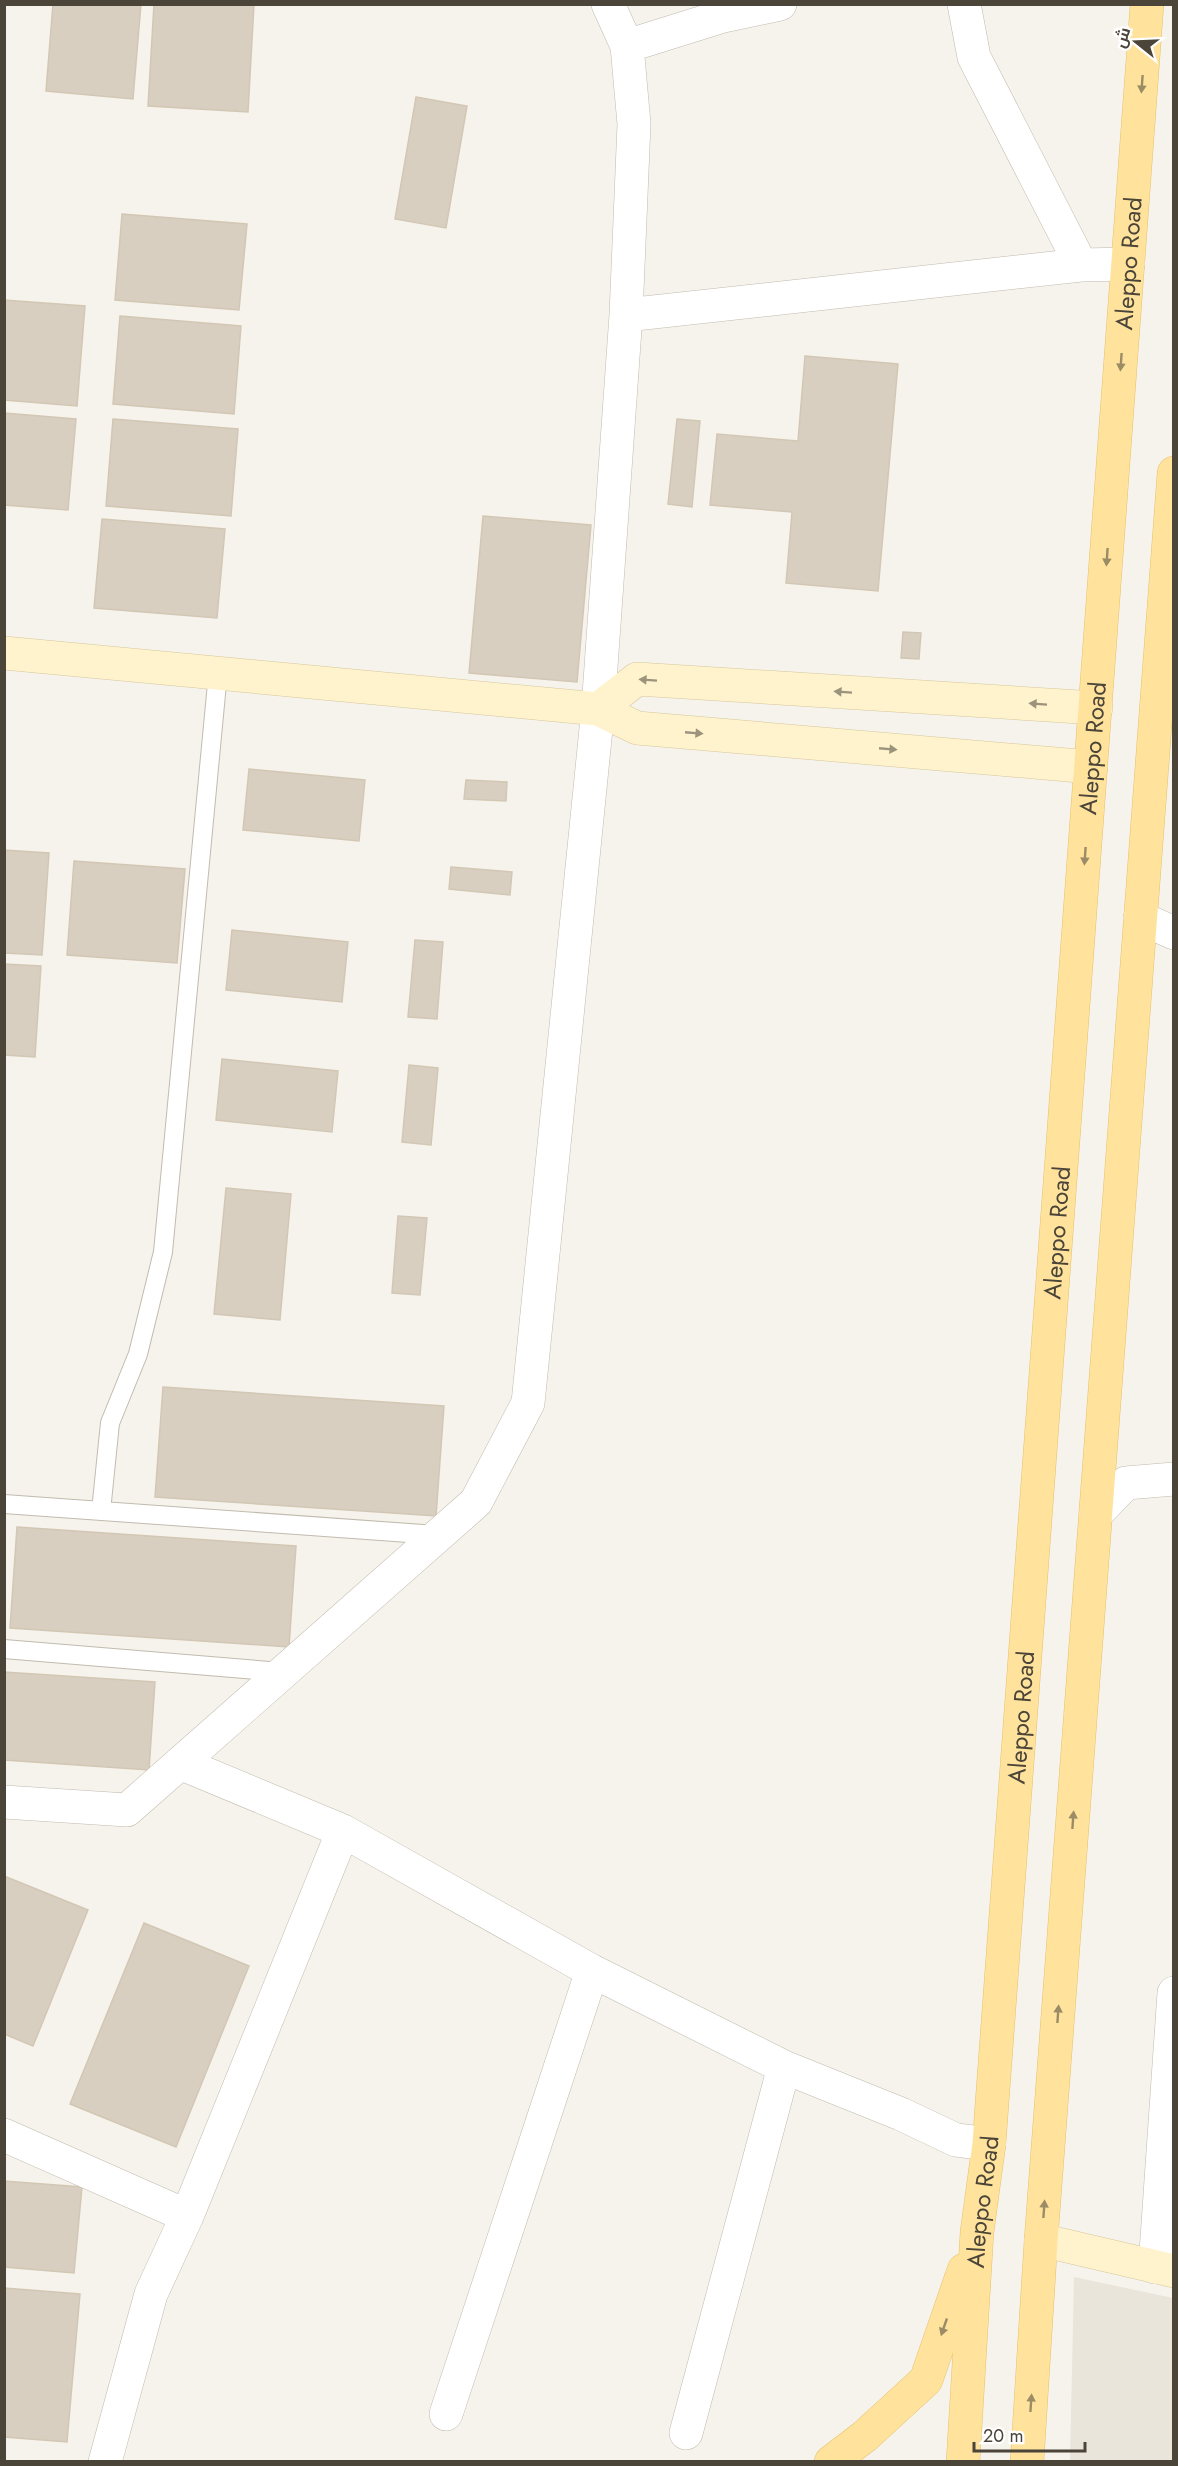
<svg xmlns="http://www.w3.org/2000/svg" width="1178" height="2466" viewBox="0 0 1178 2466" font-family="Jost,Cairo,sans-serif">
<rect width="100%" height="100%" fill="#f6f3ec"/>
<path fill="#eae5da" d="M1074 2277 1173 2298V2461H1070Z"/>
<path fill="#d8cfc1" stroke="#d3c7b4" stroke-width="1.5" d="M53 4H141L133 99 46 91Z
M154 4H254L248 112 148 106Z
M416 97 467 106 446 228 395 219Z
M122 214 247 224 239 310 115 300Z
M4 300 85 306 77 406 4 400Z
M120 316 241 326 234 414 113 404Z
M805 356 898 364 878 591 786 583 792 512 710 505 717 434 798 441Z
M4 413 76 419 68 510 4 505Z
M113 419 238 429 231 516 106 506Z
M677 419 700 421 692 507 668 504Z
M483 516 591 525 577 682 469 673Z
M102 519 225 529 217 618 94 608Z
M903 632 921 633 919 659 901 658Z
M249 769 365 780 359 841 243 830Z
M466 780 507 782 506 801 464 799Z
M4 850 49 853 42 955 4 953Z
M74 861 185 869 177 963 67 955Z
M451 867 512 872 510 895 449 889Z
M232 930 348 942 342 1002 226 990Z
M415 940 443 942 437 1019 408 1017Z
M4 964 41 966 35 1057 4 1055Z
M222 1059 338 1071 332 1132 216 1120Z
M409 1065 438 1068 431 1145 402 1142Z
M226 1188 291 1194 280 1320 214 1314Z
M398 1216 427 1218 420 1295 392 1293Z
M163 1387 444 1406 436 1516 155 1497Z
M17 1527 296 1546 289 1647 10 1628Z
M4 1672 155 1682 149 1770 4 1760Z
M4 1876 88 1910 33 2046 4 2034Z
M144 1923 249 1966 176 2147 70 2104Z
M4 2181 82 2187 74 2273 4 2267Z
M4 2288 80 2294 67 2442 4 2437Z"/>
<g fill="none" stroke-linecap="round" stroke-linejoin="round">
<defs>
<path id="lane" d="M4 1504 437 1535
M101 1511 110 1423 138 1354 163 1252 218 673
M4 1649 282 1672"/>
<path id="street" d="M964 4 974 57 1081 265
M627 46 723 16 780 4
M626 315 1081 265 1128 264
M1140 918 1174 933
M1096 1514 1126 1483 1174 1479
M4 1802 127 1810 476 1502 528 1403 598 709 626 315 634 124 627 46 608 4
M343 1831 592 1971 784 2067 901 2114 956 2140 989 2144
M4 2135 187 2216
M1155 2267 1174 1993
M446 2414 592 1971
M686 2433 784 2067
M105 2462 151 2294 187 2216 343 1831 180 1763"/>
<path id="secondary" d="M4 653 598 709 637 728 1091 767
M598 709 637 679 1096 708
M1041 2240 1174 2271"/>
<g id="primary">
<path d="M831 2462 865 2436 926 2380 964 2270"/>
<path id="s1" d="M963 2462 977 2232 989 2144 1147 4"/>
<path d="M1027 2462 1041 2240 1174 473"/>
</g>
</defs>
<use href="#lane" stroke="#c2bbae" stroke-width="20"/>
<use href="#street" stroke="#c2bbae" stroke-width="34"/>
<use href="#secondary" stroke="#d6c79b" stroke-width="34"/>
<use href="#primary" stroke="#e6c16a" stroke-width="34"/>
<use href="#lane" stroke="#fff" stroke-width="18"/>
<use href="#street" stroke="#fff" stroke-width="33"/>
<use href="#secondary" stroke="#fff3cd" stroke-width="33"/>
<use href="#primary" stroke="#ffe39c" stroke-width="33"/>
</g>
<defs><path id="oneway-solid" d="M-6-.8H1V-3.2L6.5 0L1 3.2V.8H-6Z" transform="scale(1.5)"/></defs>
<g fill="#9c8c66">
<use href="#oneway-solid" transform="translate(1142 84) rotate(94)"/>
<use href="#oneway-solid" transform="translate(1121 362) rotate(94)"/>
<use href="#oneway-solid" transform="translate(1107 557) rotate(94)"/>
<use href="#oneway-solid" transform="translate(1085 856) rotate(94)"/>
<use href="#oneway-solid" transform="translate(1073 1820) rotate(-86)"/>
<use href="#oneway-solid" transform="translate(1058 2014) rotate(-86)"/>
<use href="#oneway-solid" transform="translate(1044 2209) rotate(-86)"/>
<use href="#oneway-solid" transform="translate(944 2327) rotate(109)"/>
<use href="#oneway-solid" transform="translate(1031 2403) rotate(-86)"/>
</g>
<g fill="#9c937c">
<use href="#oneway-solid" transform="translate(648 680) rotate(-176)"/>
<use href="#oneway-solid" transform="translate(843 692) rotate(-176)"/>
<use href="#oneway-solid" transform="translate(1038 704) rotate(-176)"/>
<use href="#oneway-solid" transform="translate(694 733) rotate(5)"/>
<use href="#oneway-solid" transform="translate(888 749) rotate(5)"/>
</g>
<g text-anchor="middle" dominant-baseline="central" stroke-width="6" stroke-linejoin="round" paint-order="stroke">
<g font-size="24" fill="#4b4439" stroke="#fff">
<text stroke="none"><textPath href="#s1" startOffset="2205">Aleppo Road</textPath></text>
<text stroke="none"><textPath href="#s1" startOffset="1719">Aleppo Road</textPath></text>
<text stroke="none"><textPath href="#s1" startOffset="1233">Aleppo Road</textPath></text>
<text stroke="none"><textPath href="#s1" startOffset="747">Aleppo Road</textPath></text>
<text stroke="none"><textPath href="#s1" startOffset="261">Aleppo Road</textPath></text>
</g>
</g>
<rect width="1178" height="2466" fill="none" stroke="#4b4439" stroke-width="12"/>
<g transform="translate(1136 42) rotate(288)" stroke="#ffffff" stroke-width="4.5" paint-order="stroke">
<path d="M0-4.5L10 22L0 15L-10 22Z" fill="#4b4439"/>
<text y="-9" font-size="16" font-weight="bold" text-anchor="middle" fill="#4b4439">ش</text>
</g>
<path d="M974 2442v9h111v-9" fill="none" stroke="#4b4439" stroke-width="3"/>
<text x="983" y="2442" font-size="18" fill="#4b4439" stroke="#ffffff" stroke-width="4.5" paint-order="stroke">20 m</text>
</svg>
